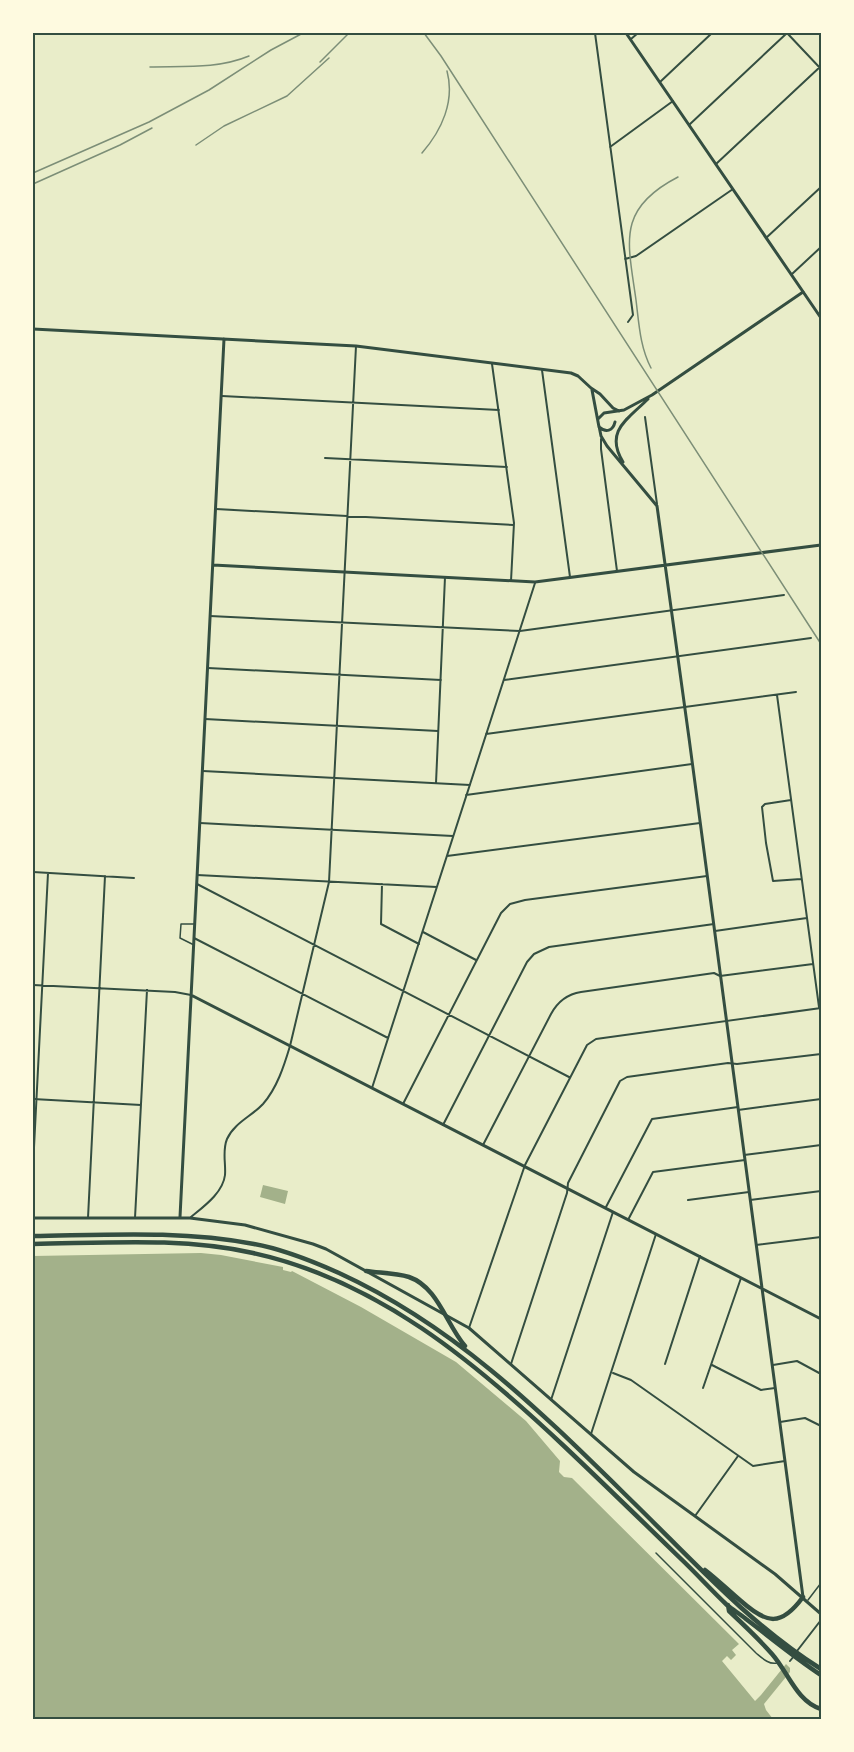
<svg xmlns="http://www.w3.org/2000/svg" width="854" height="1752" viewBox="0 0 854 1752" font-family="'Alegreya Sans',sans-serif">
<rect width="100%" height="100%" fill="#e9edc9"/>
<path fill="#a3b18a" d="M263 1185 288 1191 285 1204 260 1197Z
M201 1253 221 1255 283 1267V1270L291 1272 292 1271 361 1307 456 1362 526 1421 560 1461 559 1472 564 1477 572 1478 739 1644 732 1650 736 1655 731 1660 727 1656 722 1661 755 1701 761 1695 786 1664 790 1668V1672L764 1704 766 1710 773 1719H33V1256Z"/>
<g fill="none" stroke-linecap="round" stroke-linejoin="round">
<path stroke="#344e41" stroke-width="1.5" d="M194 945 180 938 181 924H194
M656 1553 756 1653C762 1658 769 1665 777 1663
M808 1600 821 1583"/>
<path stroke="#344e41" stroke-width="2" d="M595 33 633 315 628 322
M787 33 821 69
M631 39 638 33
M660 82 712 33
M689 125 787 33
M610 147 673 101
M716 164 821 66
M766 238 821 187
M625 259 636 256 733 189
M792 274 821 247
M492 364 514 523 511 581
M542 370 570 577
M222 396 499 410
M645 417 657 504
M601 439V449L617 571
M325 458 507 467
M216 509 514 525
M210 616 520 631 784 595
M208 668 441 680
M504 680 811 638
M777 695 819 1007
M205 719 438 731
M486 734 796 692
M203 771 470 785
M436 783 445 577
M466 795 692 764
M791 800 765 804 762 807 766 843 773 881 801 879
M200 823 453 836
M447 856 700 823
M33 872 134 878
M197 875 437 887
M197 884 569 1077
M382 884 381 924 419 944
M715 931 807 918
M423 932 476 960
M194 938 388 1038
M33 985 175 992 191 995
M372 1088 535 583
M33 1099 141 1105
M403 1104 501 913 510 904 525 900 707 876
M738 1110 821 1099
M443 1125 527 962 534 954 549 947 714 924
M483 1145 551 1014C558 1001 568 994 581 992L714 973 720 976 813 964
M744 1155 821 1145
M33 1167 48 873
M688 1200 749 1192
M750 1200 821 1191
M606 1207 652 1119 738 1107
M191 1217C203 1207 223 1193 225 1175 226 1163 222 1151 227 1139 234 1123 252 1116 263 1104 277 1088 284 1066 290 1046L329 882 356 346
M88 1218 105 876
M135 1218 147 990
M628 1220 653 1172 745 1160
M756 1245 821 1237
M469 1328 525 1165 587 1045 596 1039 821 1008
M511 1364 567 1193 568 1183 620 1081 627 1077 728 1063 737 1064 821 1054
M665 1364 700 1256
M712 1365 761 1390 775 1388
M773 1365 797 1361 821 1374
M613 1373 631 1380 753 1466 785 1461
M703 1388 741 1278
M551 1400 613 1212
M780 1422 805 1418 821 1426
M591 1434 656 1234
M695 1516 738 1456
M797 1651 821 1620
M790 1661 794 1656"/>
<path stroke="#344e41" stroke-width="3" d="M33 329 356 346 571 373 578 376 591 388 600 394 613 408 619 411
M592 390 599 427C606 433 613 431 615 422
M598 419 604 413 624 410 652 395 803 292
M599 426 601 436 607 446 657 506 689 738 803 1597
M623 462C604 431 628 419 648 399
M213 565 535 582 821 545
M191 995 821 1319
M180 1217 224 339"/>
<path stroke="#344e41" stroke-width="3" d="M626 33 821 318
M33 1218H190L245 1225 313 1244 326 1249 469 1328 634 1472 775 1574 821 1614"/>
<path stroke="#344e41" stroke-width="4.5" d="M33 1236C106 1235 181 1230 254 1244 283 1249 312 1261 339 1273 459 1328 545 1416 638 1507 696 1564 751 1625 821 1669
M33 1244C107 1243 181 1237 253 1253 377 1280 475 1362 565 1447 604 1484 642 1521 680 1558 696 1573 711 1590 727 1605 733 1610 740 1614 746 1619 771 1638 795 1658 821 1675
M366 1271C380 1273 395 1273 409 1277 438 1287 446 1324 465 1346
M705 1570C718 1580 729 1591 741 1601 767 1624 781 1627 803 1597
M728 1605 729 1611C744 1625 759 1639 772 1654 788 1672 797 1702 821 1709"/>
<path stroke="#7c8e77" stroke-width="1.5" d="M424 33 441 56 821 644
M320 62 349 33
M150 67C183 66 218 69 249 56
M196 145 224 126 287 96 329 58
M422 153C442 130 455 101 447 71
M33 173 149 122 209 90 271 50 303 33
M33 184 120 145 152 128
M651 368C640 347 639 324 636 300 628 242 616 209 678 177"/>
</g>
<rect width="854" height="1752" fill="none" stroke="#fefae0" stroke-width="69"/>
<rect x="34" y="34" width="786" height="1684" fill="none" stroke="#344e41" stroke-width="2"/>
</svg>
